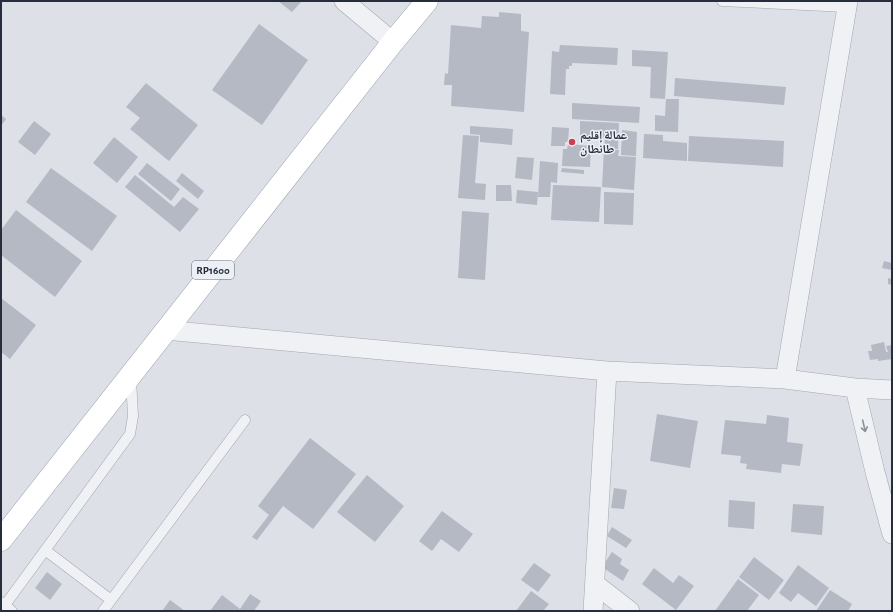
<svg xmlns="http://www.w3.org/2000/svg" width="893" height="612" viewBox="0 0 893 612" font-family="'Alegreya Sans','Noto Naskh Arabic',sans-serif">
<rect width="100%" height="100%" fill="#dde0e7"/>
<path fill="#b4b9c4" d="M278 1H302L292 12Z
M499 12 521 14V31L529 32 524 112 451 106 452 85H444L445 73 448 74 451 25 481 28 482 16 499 17Z
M259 24 308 60 262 125 212 90Z
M560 45 618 48 617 65 572 63V66H569V69H566L565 95 550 94 552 51 559 52Z
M632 50 668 52 665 99 650 98 651 67 632 66Z
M675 78 786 87 784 105 674 96Z
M146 83 198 125 169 161 130 129 140 118 126 107Z
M666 99H679L678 132 655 131V115L665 116Z
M572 103 640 107 639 123 572 119Z
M1 115 6 119 1 126Z
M34 121 51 134 35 155 18 142Z
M580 121 619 123 618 149 604 148 605 138 580 137Z
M470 126 513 129 512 145 480 142V135L470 134Z
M552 127 569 128 568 142H565V146H551Z
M622 130 637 132 636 156 621 155Z
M644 134 663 135V141L687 143V161L643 158Z
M463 135 479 136 475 183 486 184 485 200 458 198Z
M689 136 784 141 783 167 688 161Z
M114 137 138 157 117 183 93 163Z
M568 144 591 146 590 167 562 166 563 149H567Z
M604 149 619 150 618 156 636 157 634 190 602 187Z
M517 157 534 158 532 180 515 178Z
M540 161 558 163 557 183 551 182 550 197H538Z
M147 163 180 189 171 201 138 174Z
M51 168 117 216 92 251 26 202Z
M562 168 584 170V174L561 172Z
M182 173 204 191 198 199 176 181Z
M135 175 174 207 183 197 199 209 180 232 125 187Z
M496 185H511L512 201H496Z
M553 185 601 187 599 222 551 220Z
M517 190 538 192 537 205 516 203Z
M604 192 634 193 633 225 604 224Z
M16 210 82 261 55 297 1 255V230Z
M462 211 489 213 485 280 458 278Z
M884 261 892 263V270L882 268Z
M888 278 892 279V285L888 284Z
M1 298 36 325 10 359 1 352Z
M884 342 886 352H888L886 346 892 345V359L878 361V359L870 360 868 351H872L871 345Z
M657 414 698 421 690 468 650 461Z
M767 415 789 418 787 442 803 444 800 466 782 464 781 473 746 469 747 464 740 463 741 456 721 454 725 420 766 424Z
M310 438 356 474 313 529 283 506 257 540 252 537 269 515 258 506Z
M367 475 404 506 375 542 337 512Z
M614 488 627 490 624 509 611 508Z
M729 500 755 502 754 529 728 527Z
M793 504 824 506 822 535 791 532Z
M442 511 473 534 459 552 441 539 432 551 419 541Z
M612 527 632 540 626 548 607 536Z
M612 552 622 559 620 564 629 570 623 581 602 567Z
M754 557 784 580 769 600 739 577Z
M534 563 551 575 538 592 521 580Z
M798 565 829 588 816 606 798 593 791 602 779 593Z
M654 568 673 583 679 575 694 586 676 610 642 584Z
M47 572 62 584 50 600 35 588Z
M738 579 759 595 747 611H715Z
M830 590 852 604 848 611H816Z
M531 591 549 604 543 611H516Z
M250 594 261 601 254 611H210L222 595 240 609Z
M170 600 185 611H162Z"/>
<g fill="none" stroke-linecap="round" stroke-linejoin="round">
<defs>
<path id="lane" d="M722 1 847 7
M45 550 111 600
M1 602 12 611
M5 605 130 434 133 416 131 379
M103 611 245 420"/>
<path id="street" d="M344 1 393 42
M165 330 607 371 785 379 855 388 892 390
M785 379 848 1
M855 388 875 472 892 534
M595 584 630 611
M593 611 607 371"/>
<path id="primary" d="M1 540 393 42 427 1"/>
</defs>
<use href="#lane" stroke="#a2a7b1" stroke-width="11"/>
<use href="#street" stroke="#a2a7b1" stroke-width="20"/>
<use href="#primary" stroke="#9ca4b3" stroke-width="23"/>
<use href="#lane" stroke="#eff1f5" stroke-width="10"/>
<use href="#street" stroke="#eff1f5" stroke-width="19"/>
<use href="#primary" stroke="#fff" stroke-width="22"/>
</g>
<defs><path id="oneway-shaft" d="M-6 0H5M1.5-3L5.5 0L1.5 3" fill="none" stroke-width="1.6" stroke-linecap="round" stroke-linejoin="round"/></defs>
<use stroke="#8a9099" href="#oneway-shaft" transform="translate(864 426) rotate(77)"/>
<circle fill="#cf3e51" stroke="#eceff5" stroke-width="1.5" cx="572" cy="142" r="4"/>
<g text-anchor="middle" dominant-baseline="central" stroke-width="3" stroke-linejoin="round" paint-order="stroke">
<rect fill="#eceff5" stroke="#616874" stroke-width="1" x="192" y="261" width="42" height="18" rx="3"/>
<g font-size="11" font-weight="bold" fill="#262e3d">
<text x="213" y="270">RP1600</text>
</g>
<g font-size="12" font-weight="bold" fill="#262e3d" stroke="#eceff5" text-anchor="start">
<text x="580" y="135">عمالة إقليم<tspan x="580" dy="14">طانطان</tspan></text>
</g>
</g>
<rect width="893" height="612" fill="none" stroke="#262e3d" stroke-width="4"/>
</svg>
